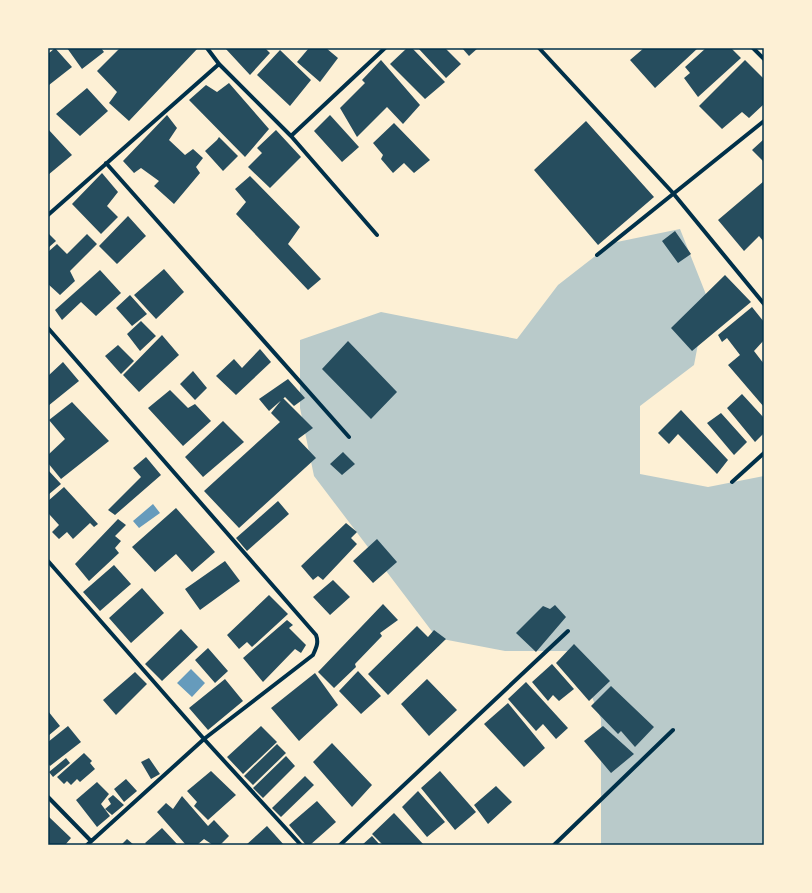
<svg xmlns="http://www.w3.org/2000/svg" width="812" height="893" viewBox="0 0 812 893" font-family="Ubuntu,sans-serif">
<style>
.green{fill:#b9caca}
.water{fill:#669bbc}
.building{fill:#264d5e}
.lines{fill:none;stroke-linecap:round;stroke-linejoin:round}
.minor{stroke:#003049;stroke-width:4}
.neatline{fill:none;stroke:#003049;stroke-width:1.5}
</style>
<rect width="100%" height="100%" fill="#fdf0d5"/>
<path class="green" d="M680,229l27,68 -13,68 -54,41v68l68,13 56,-11v369h-163v-126l-28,-68h-68l-68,-13 -123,-162 -14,-68v-68l81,-28 136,27 41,-54 54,-42z"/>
<path class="water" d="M153,504l7,9 -21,15 -6,-7z
M191,669l14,14 -13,14 -15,-14z"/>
<path class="building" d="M55,48l17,19 -23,18 -1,-1v-30z
M67,48h34l3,4 -22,17z
M120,48h78l-69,73 -20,-18 8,-11 -20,-21z
M225,48h40l5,5 -20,22z
M309,48h17l12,10 -18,24 -23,-20z
M407,48h5l33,34 -20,17 -35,-35z
M418,48h27l16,16 -15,14z
M462,48h16l-9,8z
M644,48h54l-43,40 -25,-28z
M706,48h25l10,10 -43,39 -14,-19 6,-5 -5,-6z
M280,50l31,30 -21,26 -33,-31z
M381,60l39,45 -17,19 -16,-17 -30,30 -17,-29 25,-25 -3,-3z
M745,60l19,19v25l-15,14 -7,-6 -20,17 -23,-23z
M229,83l40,46 -24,28 -56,-57 17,-15 11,7z
M87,88l21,23 -28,25 -24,-22z
M167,115l10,13 -8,12 16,15 8,-6 10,9 -7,9 4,6 -26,31 -20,-18 5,-5 -18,-13 -7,5 -11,-12z
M330,115l29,32 -17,15 -28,-31z
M586,121l68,76 -56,48 -64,-75z
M394,123l36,37 -16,13 -10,-10 -11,10 -12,-14 2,-4 -10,-12z
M48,129l24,26 -24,20z
M276,130l25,27 -31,31 -22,-21 14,-14 -5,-5z
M219,137l19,19 -15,15 -18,-20 12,-11z
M764,139v23l-12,-12z
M102,173l16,19 -11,14 11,11 -17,17 -29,-30z
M250,176l50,51 -12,17 33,35 -13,11 -72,-76 10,-12 -11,-13z
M764,181v61l-5,-6 -15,15 -26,-31z
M128,216l18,20 -29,28 -18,-18z
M675,231l16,23 -13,9 -16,-22z
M48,233l8,8 -8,7z
M87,234l10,10 -27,27 5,10 -15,14 -12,-11v-32l9,-8 10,10z
M164,269l20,23 -28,27 -22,-24z
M100,270l21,23 -25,23 -15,-14 -19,18 -7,-10z
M725,275l26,27 -59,49 -21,-23z
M130,295l17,19 -15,12 -16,-18z
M752,307l12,15v18l-10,11 10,13v43l-36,-42 12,-10 -13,-17 -5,4 -4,-7z
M141,321l15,15 -16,15 -13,-17z
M162,335l17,20 -40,37 -16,-17z
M348,341l49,51 -26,27 -49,-50z
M118,345l16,16 -13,13 -16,-18z
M260,349l11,13 -35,33 -20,-19 18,-17 8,9z
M63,362l16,19 -31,25v-30z
M193,371l14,17 -12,12 -15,-16z
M288,379l17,19 -11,8 -9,-9 -16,14 -10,-12z
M170,390l18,18 7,-4 16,17 -28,25 -35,-38z
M742,394l22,24v15l-9,9 -28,-34z
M283,398l30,30 -15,11 18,19 -77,70 -35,-37 76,-69 -9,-9z
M72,402l37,39 -48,38 -13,-16v-8l17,-16 -16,-19z
M681,410l47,50 -11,14 -39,-40 -9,10 -11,-11z
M721,413l26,29 -13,13 -27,-32z
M223,421l21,21 -41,35 -18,-20z
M343,452l12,12 -13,11 -12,-11z
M146,457l15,18 -46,40 -7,-5 33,-33 -8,-9z
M48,470l13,14 -13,11z
M64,487l34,37 -4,3 -4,-4 -17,16 -6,-7 -8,7 -7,-7 7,-7 -10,-11 -1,1v-14z
M278,501l11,13 -42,37 -11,-13z
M176,508l39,44 -23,20 -16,-18 -21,18 -23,-25z
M118,519l8,6 -11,11 6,5 -6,7 4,5 -30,28 -14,-17z
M346,523l11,9 -6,6 6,6 -34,36 -5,-4 -5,4 -12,-14z
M377,539l20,23 -24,21 -20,-22z
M225,561l15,20 -40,29 -15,-21z
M114,565l17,19 -31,27 -17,-19z
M333,580l17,17 -20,18 -17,-18z
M142,588l22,25 -33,30 -22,-25z
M269,595l19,19 -36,33 -5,-5 -8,7 -12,-14z
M383,604l15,16 -18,13 2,3 -27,28 1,3 -22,21 -16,-16z
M555,605l11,12 -30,35 -20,-19 27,-27 7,3z
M287,620l6,5 -4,3 17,17 -5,8 -6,-4 -32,33 -20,-24z
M417,626l11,11 6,-7 12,9 -58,56 -20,-21z
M181,629l17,18 -36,34 -17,-17z
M574,644l36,37 -21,20 -33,-38z
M208,648l20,23 -13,12 -20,-23z
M552,664l22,25 -15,12 -6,-6 -5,6 -16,-19z
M358,671l23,25 -20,18 -22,-23z
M135,672l12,12 -31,31 -13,-15z
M315,673l23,32 -39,36 -28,-33z
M225,679l18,22 -35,29 -19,-22z
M427,679l30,31 -28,26 -28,-32z
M526,682l42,46 -12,11 -13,-15 -7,7 -28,-32z
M611,686l43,41 -19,20 -14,-16 -3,3 -27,-28z
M508,703l37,45 -21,19 -40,-43z
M48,711l12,15 -12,10z
M68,726l13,16 -31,24 -2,-3v-21z
M261,726l16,16 -34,32 -16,-17z
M603,726l31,28 -23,19 -27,-32z
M332,743l40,42 -20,22 -39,-45z
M277,744l9,9 -33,32 -9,-9z
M84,753l8,8 -2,2 5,6 -15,13 -3,-3 -6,6 -4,-4 -3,3 -7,-7z
M286,756l9,10 -32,32 -10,-10z
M66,758l4,5 -17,14 -4,-5z
M149,758l11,16 -9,5 -10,-17z
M211,771l25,24 -28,25 -14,-14 3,-4 -10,-11z
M440,771l36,41 -21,18 -34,-42z
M305,776l9,9 -33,32 -9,-9z
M126,779l11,12 -13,11 -10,-13z
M97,782l12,12 -8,10 9,12 -13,11 -21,-27z
M496,786l16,16 -24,22 -14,-19z
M418,791l27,31 -18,15 -25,-30z
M113,795l11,10 -12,10 -7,-6 6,-5 -3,-5z
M182,796l26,30 6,-6 15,16 -9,9h-7l-9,-6 -7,6h-11l-29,-33 9,-9 7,6z
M317,801l19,21 -26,23h-4l-17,-20z
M394,813l30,32h-41l-11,-11z
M48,816l23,22 -6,7h-17z
M267,826l17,19h-38z
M162,828l16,17h-31l-2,-2z
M372,836l8,9h-18z
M127,839l7,6h-13z"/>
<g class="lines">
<path class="minor" d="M207,48l12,16 72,72 86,99
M539,48l134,145 91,111
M753,48l11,11
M291,136l94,-88
M106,163l243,274
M48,215l171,-151
M597,255l167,-134
M48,328l268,307c3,8 0,13 -3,20l-109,84 -117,106
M732,482l32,-29
M48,561l156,178 97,106
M48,797l43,44
M340,845l228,-214
M554,845l119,-115"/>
</g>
<rect width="812" height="893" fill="none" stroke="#fdf0d5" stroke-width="98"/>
<rect x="49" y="49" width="714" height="795" class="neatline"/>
</svg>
